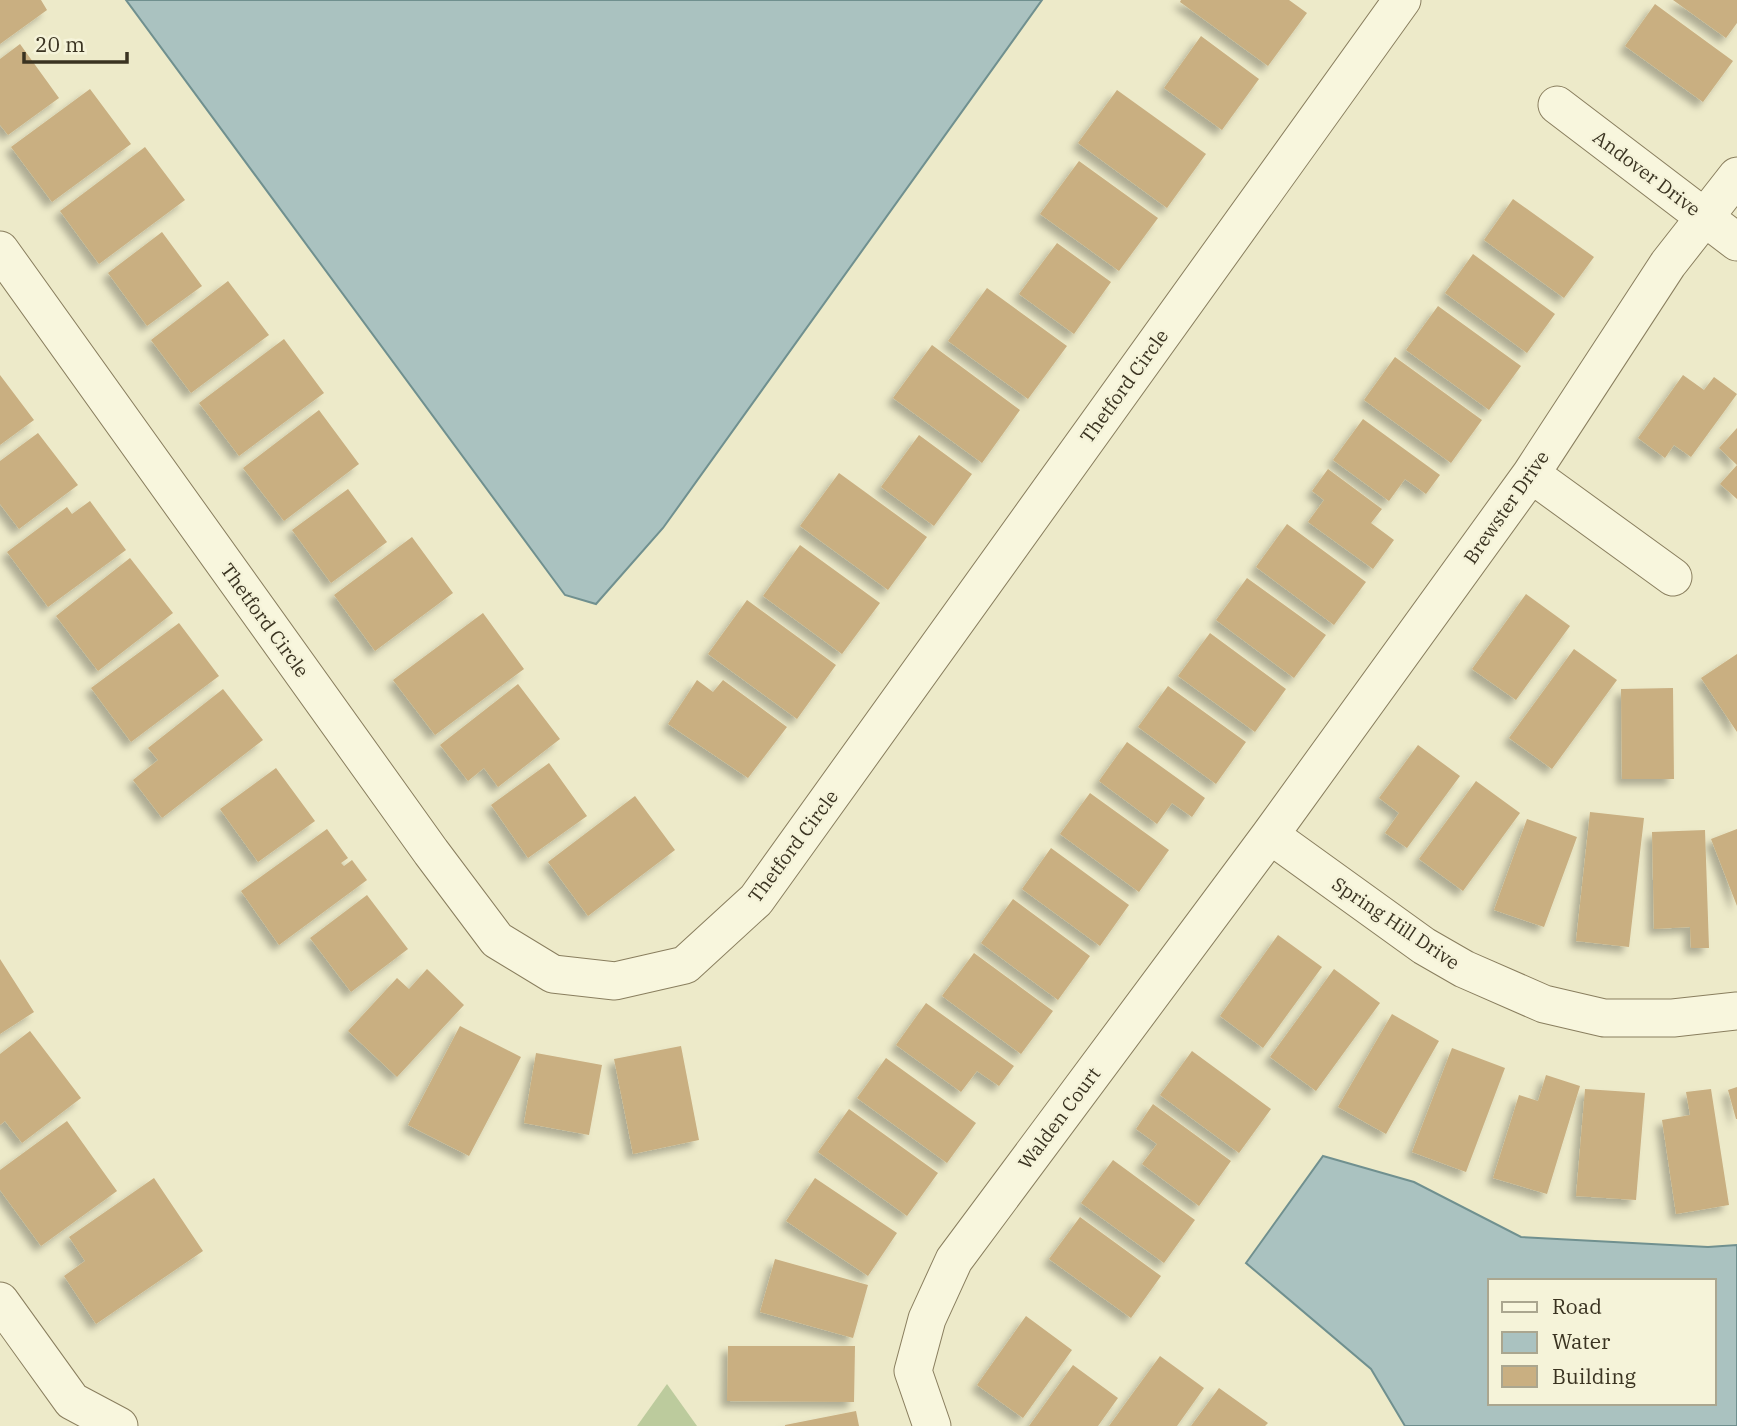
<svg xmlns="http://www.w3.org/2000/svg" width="1737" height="1426" viewBox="0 0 1737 1426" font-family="'IBM Plex Serif',serif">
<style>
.green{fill:#bccb9d}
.water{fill:#aac2c0;stroke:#70908f;stroke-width:2;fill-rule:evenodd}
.building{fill:#c9af81;filter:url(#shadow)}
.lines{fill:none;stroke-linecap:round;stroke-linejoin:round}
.minor-casing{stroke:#897e5e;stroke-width:39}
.minor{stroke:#f8f6dd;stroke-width:37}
.labels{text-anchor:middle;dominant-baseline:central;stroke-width:5;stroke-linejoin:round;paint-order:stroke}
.street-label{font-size:19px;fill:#3a3321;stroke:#f5f3d9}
</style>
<defs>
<filter id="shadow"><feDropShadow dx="-6" dy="6" stdDeviation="3.5" flood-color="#0004"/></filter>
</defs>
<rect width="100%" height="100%" fill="#edeac9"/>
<path class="green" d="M667,1384l30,42h-60z"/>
<path class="water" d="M126,0h916l-379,528 -67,76 -31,-9z
M1323,1156l91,26 107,55 187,10 29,-2v181h-332l-34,-57 -125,-106zM1490,1281h224v122h-224z"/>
<path class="building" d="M0,0h41l6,10 -47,34z
M1181,0h108l18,13 -39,53 -88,-64z
M1673,0h64v23l-11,15z
M1655,4l78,57 -30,41 -78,-56z
M1201,36l58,43 -37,51 -58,-42z
M20,44l39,54 -51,37 -8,-10v-66z
M90,89l41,55 -79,58 -41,-55z
M1117,90l89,64 -39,54 -89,-65z
M145,147l40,53 -86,64 -39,-53z
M1079,161l79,57 -39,53 -79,-57z
M1513,199l81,58 -30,41 -80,-58z
M162,232l40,54 -55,40 -39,-53z
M1057,243l54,39 -37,52 -55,-40z
M1473,254l82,60 -28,39 -82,-60z
M228,281l41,54 -78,58 -40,-53z
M987,288l80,58 -39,53 -80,-58z
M1438,306l83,60 -32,44 -83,-60z
M284,339l40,54 -85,63 -40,-53z
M932,345l88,65 -38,53 -89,-65z
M1395,357l87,63 -31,43 -87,-63z
M0,375l34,45 -34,25z
M1683,375l21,15 10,-13 23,17 -46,63 -17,-12 -9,13 -27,-20z
M319,410l40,54 -75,57 -41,-53z
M1363,419l77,56 -14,19 -21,-15 -16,22 -56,-41z
M1737,428v71l-17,-15 17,-19 -18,-17z
M38,433l40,52 -59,44 -19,-25v-43z
M919,435l53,39 -38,52 -53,-39z
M1328,469l54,40 -11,14 23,17 -21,29 -65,-47 16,-22 -12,-9z
M839,473l88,64 -39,53 -88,-64z
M348,489l39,53 -56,41 -39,-53z
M90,501l36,49 -78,57 -41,-55 60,-45 5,7z
M1287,524l79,58 -32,43 -78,-58z
M412,537l41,56 -78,58 -41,-56z
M800,545l80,58 -38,51 -79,-58z
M130,558l43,55 -75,58 -42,-55z
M1247,578l79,57 -32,43 -78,-58z
M1526,594l44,32 -54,74 -44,-31z
M747,600l89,65 -39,54 -89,-65z
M483,613l41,56 -89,66 -42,-55z
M179,623l40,53 -88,66 -40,-54z
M1210,633l76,56 -31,43 -77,-56z
M1574,649l43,31 -65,89 -43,-31z
M1737,654v78l-36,-54z
M697,680l16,12 10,-12 64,47 -39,51 -80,-54z
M518,684l42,55 -62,48 -14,-19 -16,13 -28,-36z
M1168,686l78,56 -30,42 -78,-57z
M1673,688l1,91h-52l-1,-90z
M223,689l40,51 -101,78 -29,-38 25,-20 -10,-12z
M1127,742l78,56 -13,19 -20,-14 -15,21 -58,-43z
M1418,745l42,31 -53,72 -22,-15 14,-20 -20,-15z
M549,763l38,53 -59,42 -37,-53z
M276,768l39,53 -57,41 -38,-53z
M1476,781l44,32 -57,78 -44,-32z
M1090,793l79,57 -30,42 -79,-58z
M635,796l40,54 -87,66 -40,-54z
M1590,812l54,6 -15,129 -53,-6z
M1527,819l50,18 -33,90 -50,-17z
M327,829l21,29 -7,5 3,3 8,-6 15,20 -88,65 -38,-54z
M1737,829v77l-26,-67z
M1705,830l4,118h-18l-1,-21 -36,2 -2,-97z
M1051,848l78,57 -29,41 -78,-57z
M367,895l41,54 -57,43 -41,-54z
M1013,899l77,57 -32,44 -77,-57z
M1278,935l44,32 -59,81 -43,-32z
M974,953l79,58 -32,43 -79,-58z
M0,959l34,53 -34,22z
M427,969l37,36 -67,72 -49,-46 49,-53 12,11z
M1334,969l46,34 -64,88 -46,-34z
M926,1003l88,63 -15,20 -22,-15 -16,21 -65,-47z
M1392,1014l47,27 -53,93 -48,-27z
M460,1026l61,31 -52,99 -61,-31z
M30,1031l51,67 -59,45 -17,-22 -5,4v-71z
M681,1046l18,94 -66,14 -19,-95z
M1452,1048l53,20 -39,104 -54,-20z
M1192,1051l79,58 -32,44 -79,-58z
M536,1053l66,12 -13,70 -65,-12z
M886,1058l90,65 -29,40 -90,-65z
M1546,1075l34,11 -33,108 -54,-16 26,-83 19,6z
M1737,1087v32h-1l-8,-29z
M1585,1089l60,4 -9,107 -60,-4z
M1711,1089l18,116 -53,9 -14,-94 28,-5 -4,-23z
M1153,1104l78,57 -32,45 -57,-42 15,-20 -21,-15z
M849,1109l89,64 -31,43 -89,-64z
M67,1121l50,70 -76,55 -41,-56v-20z
M1113,1160l82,60 -31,43 -83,-60z
M154,1178l49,73 -107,73 -32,-48 21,-15 -16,-24z
M815,1178l82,55 -29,43 -82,-55z
M1080,1217l81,59 -30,42 -82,-59z
M775,1259l93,26 -15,53 -93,-26z
M1026,1316l46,34 -49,68 -46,-33z
M728,1346h127l-1,56 -127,-1z
M1160,1356l44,32 -27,38h-68z
M1073,1365l45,33 -20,28h-69z
M1219,1388l49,35 -3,3h-74z
M856,1411l3,15h-74v-1z"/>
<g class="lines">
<defs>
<path id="minor" d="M1557,105l180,137
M0,250l431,602 66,88 56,34 62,7 70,-16 71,-65 646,-900
M1531,474l142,103
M1270,835l154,111 40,23 80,35 60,14h69l64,-7
M0,1301l72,100 47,25
M932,1426l-19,-55 14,-52 27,-59 316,-425 261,-361 137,-210 69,-88"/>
</defs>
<use href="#minor" class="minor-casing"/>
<use href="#minor" class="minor"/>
</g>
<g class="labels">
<g class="street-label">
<text transform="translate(1647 173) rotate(37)">Andover Drive</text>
<text transform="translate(1124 386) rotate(-54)">Thetford Circle</text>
<text transform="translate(1506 507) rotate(-55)">Brewster Drive</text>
<text transform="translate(265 620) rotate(54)">Thetford Circle</text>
<text transform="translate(793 846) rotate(-53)">Thetford Circle</text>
<text transform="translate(1396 923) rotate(34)">Spring Hill Drive</text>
<text transform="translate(1059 1118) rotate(-53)">Walden Court</text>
</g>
</g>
<rect x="1488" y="1279" width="228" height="126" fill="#f5f3d9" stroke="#aaa68f" stroke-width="2"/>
<rect x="1502" y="1302" width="35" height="10" fill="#f8f6dd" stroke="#aaa68f" stroke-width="2"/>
<text x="1552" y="1314" font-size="21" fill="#3a3321">Road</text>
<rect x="1502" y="1332" width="35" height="21" fill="#aac2c0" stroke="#aaa68f" stroke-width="2"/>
<text x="1552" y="1349" font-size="21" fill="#3a3321">Water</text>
<rect x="1502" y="1366" width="35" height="21" fill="#c9af81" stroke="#aaa68f" stroke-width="2"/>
<text x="1552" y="1384" font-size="21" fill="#3a3321">Building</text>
<path d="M24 52v10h103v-10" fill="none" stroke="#3a3321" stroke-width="3.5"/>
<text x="35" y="52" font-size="21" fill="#3a3321" stroke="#f5f3d9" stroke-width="5" paint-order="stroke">20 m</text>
</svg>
